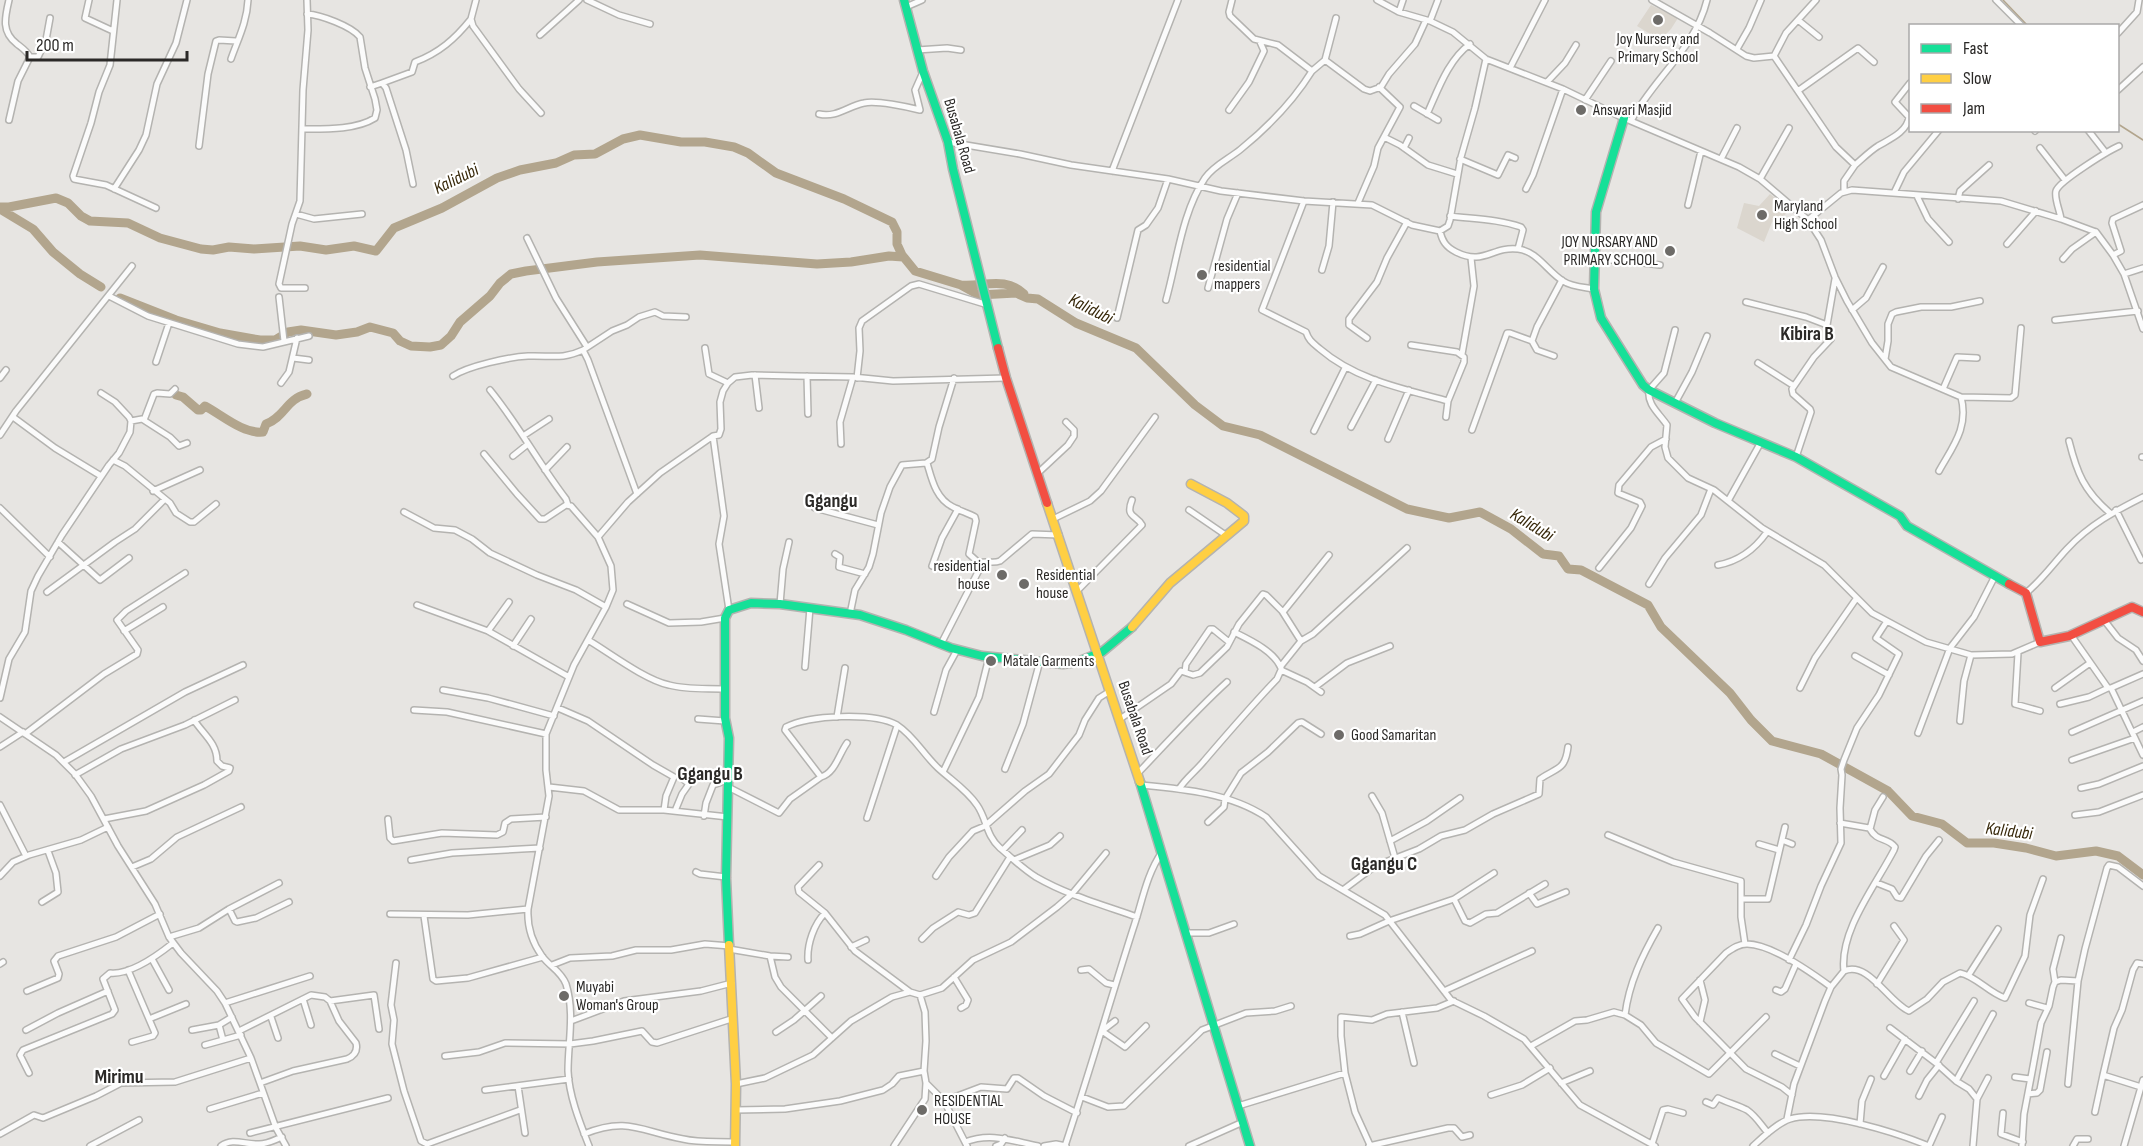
<svg xmlns="http://www.w3.org/2000/svg" width="2143" height="1146" viewBox="0 0 2143 1146" font-family="'Sofia Sans Condensed',sans-serif">
<style>
.built{fill:#dbd6ce}
.lines{fill:none;stroke-linecap:round;stroke-linejoin:round}
.stream{stroke:#b2a58d;stroke-width:1.5}
.river{stroke:#b2a58d;stroke-width:9}
.street-casing{stroke:#b4b3b0;stroke-width:8}
.fast-casing{stroke:#b4b3b0;stroke-width:11}
.slow-casing{stroke:#b4b3b0;stroke-width:11}
.jam-casing{stroke:#b4b3b0;stroke-width:11}
.street{stroke:#fbfbfb;stroke-width:5}
.fast{stroke:#16e098;stroke-width:8}
.slow{stroke:#ffcf43;stroke-width:8}
.jam{stroke:#f24e42;stroke-width:8}
.poi-dot{fill:#6d6b68;stroke:#fff;stroke-width:2}
.labels{text-anchor:middle;dominant-baseline:central;stroke-width:4.5;stroke-linejoin:round;paint-order:stroke}
.poi-label{font-size:16px;fill:#2b2927;stroke:#fff;text-anchor:start}
.street-label{font-size:16px;fill:#2b2927;stroke:#fff}
.water-label{font-size:18px;font-style:italic;fill:#37280a;stroke:#fff}
.quarter-label{font-size:20px;font-weight:bold;fill:#2b2927;stroke:#fff}
</style>
<rect width="100%" height="100%" fill="#e7e5e2"/>
<path class="built" d="M1651,5l27,13 -7,11 -11,11 -23,-14z
M1770,194l20,15 -13,15 -5,-2 -8,20 -27,-14 7,-25 15,3z"/>
<g class="lines">
<path class="stream" d="M2003,0l25,26
M2118,124l25,16"/>
<path class="river" d="M0,207h9l47,-9 12,5 13,13 9,5 38,2 32,15 41,11 12,1 16,-3 25,2 46,-3 26,4 28,-4 22,5 18,-23 48,-20 55,-30 23,-8 36,-7 18,-8 21,-1 28,-15 17,-4 41,7h24l29,5 14,6 28,20 68,26 48,23 5,10v12l5,11 13,16 46,14 18,10 37,-2 11,5 11,1 38,24 60,25 59,57 28,21 37,9 147,74 42,9 31,-6 31,17 32,25 16,2 9,13 13,1 67,35 13,22 69,66 21,27 21,21 49,13 67,37 24,25 30,8 25,19h27l32,5 30,8 40,-5 22,5 25,19
M0,209l33,20 20,23 27,22 21,13
M961,285c22,2 45,-9 63,9
M120,298l56,22 44,13 40,7h15l13,-8 13,-2 35,5 21,-3 13,-5 23,6 7,8 11,5 19,1 11,-2 10,-9 9,-14 30,-26 10,-13 11,-9 15,-3 71,-9 103,-7 117,9 34,-2 38,-6 14,1
M176,395l7,2 15,13h3l4,-4c17,9 38,28 58,26l3,-8c19,-7 20,-25 41,-30"/>
<defs>
<path id="street" d="M89,0l-4,18 28,13
M117,0l-7,65 -11,27 -8,31 -18,53 1,3 5,1 27,5 50,23
M476,0l-5,19 2,7 46,63 22,24
M587,0l32,15 31,9
M1377,0l22,12 31,9 23,11 33,27 77,30 56,27 120,51 21,12 48,41 13,20 14,37 12,24 25,42 19,24 70,30 50,1 4,-3 6,-67
M1652,0l58,33 36,23 8,2 20,-2 12,-23 30,-33
M1996,0l26,26
M906,7l16,-7
M1399,12l4,-12
M1798,20l21,17
M1430,21l8,-21
M2118,33l19,-21 2,-12
M540,35l39,-35
M1737,49l12,-21 12,-28
M917,50l30,-2 14,2
M1774,56l62,91 19,18 -11,16v10
M30,57h8l8,-17 4,-22
M231,59c7,-20 16,-37 17,-59
M1325,60l39,29 6,2 11,-4 8,-13 26,-30 11,-24
M1510,68l35,-68
M1312,71l13,-11 11,-42
M1547,82l18,-19 11,-18
M382,83l30,-11 3,-10c24,-9 40,-23 56,-43
M370,87l12,-4 4,5 20,62 7,34
M1799,90l59,-42 16,14
M2118,90l25,-23
M1585,100l26,-39
M1414,106l24,14
M1229,110l20,-28 15,-31 -4,-9
M819,114c18,4 29,-8 45,-11 12,-3 44,4 56,7l-5,-20 8,-18
M1427,114c11,-24 21,-54 43,-70
M9,120l9,-39 12,-24c-3,-6 -8,-9 -13,-13 -16,-12 -12,-27 -8,-44
M1631,121c22,-42 64,-72 76,-121
M303,129c22,0 53,1 72,-11l2,-8 -2,-11 -10,-31 -5,-31c-9,-11 -39,-22 -53,-23
M2088,130l18,23
M2035,131l1,-1
M1384,137l16,8 28,20 29,9
M948,142l72,12 51,11 97,14 53,12 83,10 68,4 40,20 28,6 8,-5 2,-6 11,-63 14,-49 11,-49
M199,146l9,-72 8,-33 3,-1 17,1
M1404,148l5,-10
M2040,148l25,32
M1460,159l38,16 10,-20 7,3
M1721,159l16,-31
M1855,165c7,-6 15,-14 23,-19 12,-7 29,-14 31,-29l-14,-15 15,-19
M1112,171l66,-171
M1760,179l29,-51
M114,189l25,-39 7,-15 11,-51 19,-41 11,-43
M1526,189l7,-14 30,-86
M1894,193l10,-21 35,-42
M1917,196l11,23 21,23
M1958,199l2,-8 29,-26
M1304,201l-42,109 44,22c3,9 7,11 14,17 36,31 84,40 128,52
M1358,203l16,-37 4,-18 22,-41 -21,-20
M1688,205l13,-54
M296,214l18,5 48,-5
M1450,216c24,3 48,3 71,11l2,3 -5,19
M2061,219c-1,-8 -7,-21 -5,-28 3,-10 52,-40 63,-45
M1808,220l33,-27 11,-3 149,11 60,18 35,13 17,23 11,19 19,55
M1440,231c2,10 6,16 16,21 28,14 36,-6 62,-3 19,2 30,23 45,32 9,6 20,6 31,8
M527,238l29,60 31,49
M2007,244l29,-33
M2113,255l8,-4 -9,-28 1,-4 30,-14
M1594,259l33,2 33,4
M2063,259l9,-10 24,-17
M1322,270l7,-24 4,-44
M2124,274l19,-6
M305,288h-24l-2,-4 13,-60 8,-23 3,-111 5,-60 -1,-30
M1208,288l19,-69 11,-26
M109,296l39,20 90,28 25,3 46,-11
M279,297l5,44
M1166,300c11,-39 16,-88 39,-122 9,-13 24,-19 36,-29 27,-22 53,-49 71,-78l-34,-26 -24,-6 -24,-23 -1,-4 3,-12
M1746,302l60,15 21,8 8,-46
M1852,310l14,-12 17,-31
M1117,318l21,-88 8,-5 12,-17 10,-29
M2055,320l83,-9
M1675,330l-11,43 -15,17c-2,15 10,23 18,35l-2,22 3,11 20,20 26,12 48,38 62,37 48,48 54,29 45,13 41,-1 28,-12
M1367,338l-18,-13v-6l28,-37 10,-24 20,-36
M1411,345l46,7 7,5v5l-16,39 -2,16
M705,348l4,26 19,9
M1462,354l12,-68 -3,-28
M1554,356l-17,-6 -5,-9 5,-14 25,-47
M293,358l16,2
M1885,359l3,-18v-17l4,-10 4,-2 25,-5h30l29,-6
M156,362l13,-39
M1758,363l36,23
M755,375l4,33
M453,376c15,-10 56,-19 75,-20 22,-1 34,4 55,-6
M807,376l1,38
M0,378l6,-8
M857,378l3,-27 -1,-23 3,-7 49,-35 8,-2 69,21
M281,383l8,-11 8,-34
M1943,389l14,-32 20,1
M490,390c28,34 49,74 76,109l2,6
M1675,403l17,-31 15,-36
M13,417l42,31 46,28
M144,420l10,-26 3,-1 13,1 5,-5
M131,421l11,-2 28,18 9,9 8,-3
M1351,427l25,-47
M1472,430l35,-97h3l22,8
M1314,431l31,-63
M0,435l16,-24 116,-145
M523,436l26,-17
M713,436l11,80 -5,28 10,66
M1388,439l21,-49
M2069,441c8,32 15,50 41,72
M841,444l-1,-22 13,-45
M484,454l33,40 23,25h5l21,-14 5,1 27,31
M513,456l15,-12
M1796,457l15,-45 -1,-3 -17,-15 -1,-5 22,-32 17,-18 -4,-14
M2142,457h1
M113,460l12,6 45,37 6,10 14,9h4l22,-18
M927,463c5,17 9,36 26,44 7,4 15,6 22,10l1,4 -7,33 10,9v7l-38,74
M545,470l22,-23
M1939,471c14,-25 30,-44 22,-74
M1038,473l30,-28 6,-9v-6l-8,-8
M153,491l47,-21
M637,494l-49,-134 -5,-10 29,-19 15,-6 12,-8 16,-5 8,4 23,1
M1728,501l33,-59
M0,508l50,49
M815,508l63,17
M1189,510l38,26
M2116,510l25,50
M404,512l30,16 21,2 17,9 18,14 47,22 39,15 30,17
M1053,519l37,-18 11,-10 54,-74
M58,542l42,38 29,-22
M835,554l5,3 -1,10 26,7
M979,563c7,-3 13,1 21,-2l32,-27 27,1
M1718,565c22,-4 37,-16 49,-33
M932,566l10,-28 16,-29
M1599,568l32,-40 11,-22 -2,-4 -22,-9 1,-8 32,-38 15,-8
M1649,584l16,-26 36,-43 10,-26
M1077,591l65,-66c-6,-11 -17,-7 -10,-25
M47,592l68,-50 20,-13 30,-30
M2026,593c16,-13 27,-29 41,-44 22,-24 48,-38 76,-52
M627,604l42,19 32,-1 24,-4
M780,604l3,-35 6,-27
M417,605l71,26 81,46
M1283,612l46,-57
M850,614l5,-24 14,-23 4,-13 8,-41 9,-26 12,-22 24,-2 6,-4 7,-32 15,-49
M2104,620l14,18 18,12 7,11
M124,631l39,-24
M488,631l21,-29
M1234,632c16,8 40,19 47,36
M2071,635l37,53h3l32,67
M588,640c22,13 57,40 81,45 18,5 38,3 56,4
M513,646l18,-27
M2018,653l-3,51 25,7
M1855,656l34,19
M1281,666l20,-25 12,-7 94,-86
M805,667l5,-59
M1185,672l1,-8 24,-35h3l16,13
M1315,687l32,-24 43,-17
M1800,688l15,-30 41,-59
M2055,688l35,-25
M2111,688l32,-14
M443,690l45,8 66,18
M0,698l9,-39 16,-27 6,-41 7,-15 24,-41 47,-70 10,-12 11,-21 1,-11 -2,-4 -14,-15 -14,-9
M2060,704l29,-7 19,-9
M558,708l30,13 65,44 21,12 -8,19 -2,14
M414,710l33,2 99,22
M934,712l12,-42 11,-20
M0,717l56,38 19,19 16,22 27,50 37,58 14,33 12,16 36,38 8,12 26,55 25,70 10,18
M837,717l8,-49
M698,719l27,2
M1120,719l51,-35 10,-13 12,4 7,-2 27,-26 12,-23 24,-30 3,1 16,16 19,30
M1960,721l4,-40 7,-26
M2072,732l71,-31
M2133,732l10,-5
M1918,733l32,-85 24,-31 21,-41
M25,734l79,-60 33,-20 1,-4 -21,-30 9,-9 59,-38
M847,743c-8,11 -12,30 -26,34l-36,-47 1,-3c22,-12 88,-15 111,-2 17,11 26,29 41,43 13,12 29,22 39,37 10,14 9,31 23,43 12,10 23,21 36,29 31,18 67,28 101,40
M0,747l23,-15
M2072,760l63,-22
M64,762l121,-70 58,-27
M1005,769l18,-45 17,-63
M943,772l36,-75 10,-40
M1137,774c30,-31 58,-63 90,-92
M75,775l46,-26 64,-24 50,-25
M1141,785c42,4 89,8 125,32l53,59 66,39 66,85 33,16 40,23 56,66 75,41
M549,787l35,4 35,19h45l64,7
M728,787l51,26 11,-14 31,-22
M2081,788l18,-4 44,-18
M1179,789c7,-11 17,-18 25,-28 24,-28 48,-56 73,-82l4,-9 26,12 14,10
M1372,796l10,17 13,45
M0,805l26,51
M675,811l7,-17 7,-10 -5,-4
M2075,815l24,-3 44,-17
M704,816l2,-13 7,-18 15,-5
M867,818l30,-92
M104,819l42,-8 58,-26 25,-14 1,-3 -8,-2 -5,-5c0,-18 -14,-27 -23,-41
M388,819l2,19 3,3 49,-8 55,2 6,-3 2,-9 6,-4 35,-2
M1208,822l16,-15 1,-8 16,-26 27,-21 30,-29 4,-1 19,12
M1840,823l29,5
M1608,835l65,27 68,19v36l4,27
M1782,840l10,4
M1390,841l37,-20 33,-23
M1759,844l20,6
M1003,850l19,-20
M411,860l41,-7 88,-5
M1014,860l36,-15 10,-9
M819,865l-21,22 1,5 26,21 30,38 55,41
M132,867l19,-8 26,-22 64,-30
M696,872l4,2 26,3
M0,876l13,-14 16,-7 52,-15 27,-13
M936,876l13,-19 24,-26 12,-5 40,-35 24,-17 30,-39 6,-15 14,-22 11,-7
M1877,883l15,6 5,8 4,1 25,-42 13,-16
M1343,890l32,-24 44,-17 22,-13 24,-6 28,-16 46,-20 1,-15c17,-12 25,-8 28,-32
M1529,893l8,11 29,-12
M1454,899l11,22 5,2 16,-9 11,-1 48,-29
M1741,899h27l17,-72
M42,902l16,-10 -2,-19 -8,-22
M229,909l6,12 2,1 19,-4 33,-16
M390,914l78,1 60,-6
M424,916l9,63 3,2 32,-3 75,-21
M1186,933h23l25,-9
M1350,936l10,-2 29,-13 65,-22 40,-26
M169,937l30,-9 30,-19 50,-26
M922,939l11,-11 25,-16 11,3 6,-2 35,-56
M851,947l15,-7
M729,949l41,7 18,1
M770,956l5,21 6,10 51,51
M152,959l17,31
M808,960c-1,-16 6,-36 17,-47
M1789,960l17,-35 15,-39 20,-43 -1,-35 2,-33 -1,-6 3,-9 13,-32 22,-33 20,-41 -23,-16 11,-17
M396,963l-5,42 3,15 -2,24 12,47 17,50 6,3 93,-34
M0,964l3,-2
M552,965l18,-7 42,-2 24,-6h35l34,-6 25,2
M128,970l27,63 -2,3 -21,6
M1081,970l8,-1 17,14 8,2
M1844,971c24,-11 45,32 65,40l18,-12 16,-17 17,-9c16,3 29,20 45,25l20,-42 5,-41 13,-36
M1968,976l30,-47
M954,977l14,23 -2,5 -5,3
M1700,980l5,20 -5,22
M2055,982l-2,-13 8,-31
M1877,984l27,-44 -10,-14
M1776,990l5,2 4,-3 11,-25
M27,991l31,-13 1,-4 -5,-13 4,-5 58,-19 44,-23
M1444,991l88,-40
M303,999l8,26
M330,1001l44,-6 5,34
M225,1003l85,-27
M2029,1003l18,5
M1402,1012l12,51
M1625,1015c4,-32 17,-59 33,-87
M271,1017l7,21
M149,1019l37,-15
M571,1021l53,-20 77,-10 31,-8
M1115,1021l-13,10 23,16 21,-21
M1890,1028l46,35 20,18 13,8 8,10 -4,47
M26,1030l32,-17 50,-22
M192,1030l27,-5
M239,1031l72,-36 14,2 5,4 9,20 17,22c2,8 -2,13 -9,16l-54,12 -33,12
M776,1032l18,-12 27,-24
M223,1040l-4,-15 13,-8
M205,1045l36,-10
M1531,1046l44,-25 12,-1 27,-8 11,3 16,10 15,18 53,31 57,-57
M1775,1054l25,12
M445,1056l34,-4 26,-9 65,1 23,-3 49,-10 10,11 5,1 74,-24
M1936,1063l38,-62
M1910,1071l12,-20
M29,1073l-9,-18 3,-5 89,-36 3,-4 -12,-31 7,-6c21,2 48,-18 63,-30
M1884,1076l21,-37
M2015,1077l15,2
M1956,1081l37,-67
M926,1083l18,18 23,45
M1561,1083l29,-12
M736,1084l29,-6 48,-23 38,-34 41,-24 18,-5 10,3 22,-7 31,-28 38,-18 46,-35 15,-13 34,-41
M2068,1084l10,-103 7,-32 22,-81 2,-3 9,2 25,19
M518,1086l7,47
M2141,1087l-38,-12 11,-47 8,-18 11,-40 4,-7 6,1
M485,1090l84,-11
M2028,1094l9,-1 3,-3 7,-38
M1491,1095l31,-10 28,-17
M1792,1095l-10,-8 -36,-18 -51,-52 -13,-18 44,-46c7,-5 13,-9 21,-9 24,0 65,29 84,43
M1919,1096l8,-16 12,-15
M1082,1097l26,10 16,-1 78,-76 44,-17 29,-2 16,-5
M1977,1099l11,-21
M944,1101l37,-14 26,2 7,-11h4l26,18 33,17
M1706,1102l7,3 5,-7c8,4 22,8 29,12 9,6 14,15 21,23
M1238,1106l107,-33
M210,1109l53,-16
M735,1110l50,-1 55,-8 43,-11 9,-6 7,-8 25,-5
M2095,1112l8,-37
M2003,1113l-2,21 22,8
M1787,1119l7,-35 31,-83 6,-14 13,-16c-5,-40 32,-86 50,-121l1,-3c-8,-10 -18,-5 -25,-18l5,-19 8,-13
M1860,1124l2,-23 9,-22
M250,1133l138,-35
M0,1134l34,-19 9,3 53,-22 25,-13 54,-1 76,-24
M584,1134c44,-18 58,-2 99,5 17,4 35,2 52,3
M965,1142c26,-10 47,-1 73,4
M1652,1144l11,-34 5,-1 15,4
M1370,1145l-15,-33 -10,-39 -4,-37v-19l31,3 15,-6 50,-6 17,-7
M90,1146l49,-26
M221,1146c12,-9 24,-1 38,-2 9,0 15,-4 23,-7
M589,1146c-9,-23 -20,-50 -21,-75 0,-29 7,-58 -2,-87 -5,-13 -16,-17 -24,-28 -10,-14 -15,-30 -14,-47l21,-113 -3,-26v-36l28,-69 32,-58 7,-17 -2,-24 -13,-29 30,-35 32,-29 53,-37 6,-1 2,-6 -1,-27 3,-11 5,-8 7,-6 17,-2 43,1 58,1 40,4 113,-3
M894,1146l31,-47 1,-16 -2,-12 2,-30 -1,-29 -5,-17
M996,1146l5,-2 4,-6
M1044,1146l12,-2 10,2
M1065,1146c24,-72 45,-145 68,-217 9,-26 13,-54 29,-77
M1189,1146l54,-24
M1369,1146l79,-18h6l8,9 8,-2
M1753,1146c10,-9 24,-23 37,-27 34,-10 107,14 139,27
M1929,1146l13,-29
M2022,1146l2,-32 8,-42 9,-49 8,-17 4,-19 2,-5 6,-2 17,1
M2073,1146l4,-7h11
M2124,1146l19,-66"/>
<path id="fast" d="M904,0l19,71 25,71 5,27 45,179
M1624,118l-28,94 -2,77 7,29 42,67 6,5 66,33 81,34 104,59 7,10 102,58
M1140,782l110,364
M729,945l-3,-67 3,-140 -4,-20v-100l4,-8 22,-7 29,1 80,11 46,15 45,18 31,8 81,8 14,-2 25,-10 30,-25"/>
<path id="slow" d="M1047,503l93,279
M1132,627l38,-44 74,-62v-5l-17,-13 -36,-19
M729,945l7,139 -1,62"/>
<path id="jam" d="M998,348l8,30 41,125
M2009,584l17,9 14,49 29,-6 63,-29 11,5"/>
</defs>
<use href="#street" class="street-casing"/>
<use href="#fast" class="fast-casing"/>
<use href="#slow" class="slow-casing"/>
<use href="#jam" class="jam-casing"/>
<use href="#street" class="street"/>
<use href="#fast" class="fast"/>
<use href="#slow" class="slow"/>
<use href="#jam" class="jam"/>
</g>
<g class="poi-dot">
<circle cx="1658" cy="20" r="6"/>
<circle cx="1581" cy="110" r="6"/>
<circle cx="1762" cy="215" r="6"/>
<circle cx="1670" cy="251" r="6"/>
<circle cx="1202" cy="275" r="6"/>
<circle cx="1002" cy="575" r="6"/>
<circle cx="1024" cy="584" r="6"/>
<circle cx="991" cy="661" r="6"/>
<circle cx="1339" cy="735" r="6"/>
<circle cx="564" cy="996" r="6"/>
<circle cx="922" cy="1110" r="6"/>
</g>
<g class="labels">
<g class="poi-label">
<text x="1658" y="39" text-anchor="middle">Joy Nursery and<tspan x="1658" dy="18">Primary School</tspan></text>
<text x="1593" y="110">Answari Masjid</text>
<text x="1774" y="206">Maryland<tspan x="1774" dy="18">High School</tspan></text>
<text x="1658" y="242" text-anchor="end">JOY NURSARY AND<tspan x="1658" dy="18">PRIMARY SCHOOL</tspan></text>
<text x="1214" y="266">residential<tspan x="1214" dy="18">mappers</tspan></text>
<text x="990" y="566" text-anchor="end">residential<tspan x="990" dy="18">house</tspan></text>
<text x="1036" y="575">Residential<tspan x="1036" dy="18">house</tspan></text>
<text x="1003" y="661">Matale Garments</text>
<text x="1351" y="735">Good Samaritan</text>
<text x="576" y="987">Muyabi<tspan x="576" dy="18">Woman's Group</tspan></text>
<text x="934" y="1101">RESIDENTIAL<tspan x="934" dy="18">HOUSE</tspan></text>
</g>
<g class="street-label">
<text transform="translate(959 136) rotate(74)">Busabala Road</text>
<text transform="translate(1135 718) rotate(71)">Busabala Road</text>
</g>
<g class="water-label">
<text transform="translate(456 179) rotate(-26)">Kalidubi</text>
<text transform="translate(1091 309) rotate(27)">Kalidubi</text>
<text transform="translate(1532 525) rotate(31)">Kalidubi</text>
<text transform="translate(2009 831) rotate(7)">Kalidubi</text>
</g>
<g class="quarter-label">
<text x="1807" y="334">Kibira B</text>
<text x="831" y="501">Ggangu</text>
<text x="710" y="774">Ggangu B</text>
<text x="1384" y="864">Ggangu C</text>
<text x="119" y="1077">Mirimu</text>
</g>
</g>
<rect x="1909" y="24" width="210" height="108" fill="#ffffff" stroke="#aaa9a9" stroke-width="1.5"/>
<rect x="1921" y="44" width="30" height="9" fill="#16e098" stroke="#aaa9a9" stroke-width="1.5"/>
<text x="1963" y="54" font-size="18" fill="#2b2927">Fast</text>
<rect x="1921" y="74" width="30" height="9" fill="#ffcf43" stroke="#aaa9a9" stroke-width="1.5"/>
<text x="1963" y="84" font-size="18" fill="#2b2927">Slow</text>
<rect x="1921" y="104" width="30" height="9" fill="#f24e42" stroke="#aaa9a9" stroke-width="1.5"/>
<text x="1963" y="114" font-size="18" fill="#2b2927">Jam</text>
<path d="M27 51v9h160v-9" fill="none" stroke="#2b2927" stroke-width="3"/>
<text x="36" y="51" font-size="18" fill="#2b2927" stroke="#ffffff" stroke-width="4.5" paint-order="stroke">200 m</text>
</svg>
